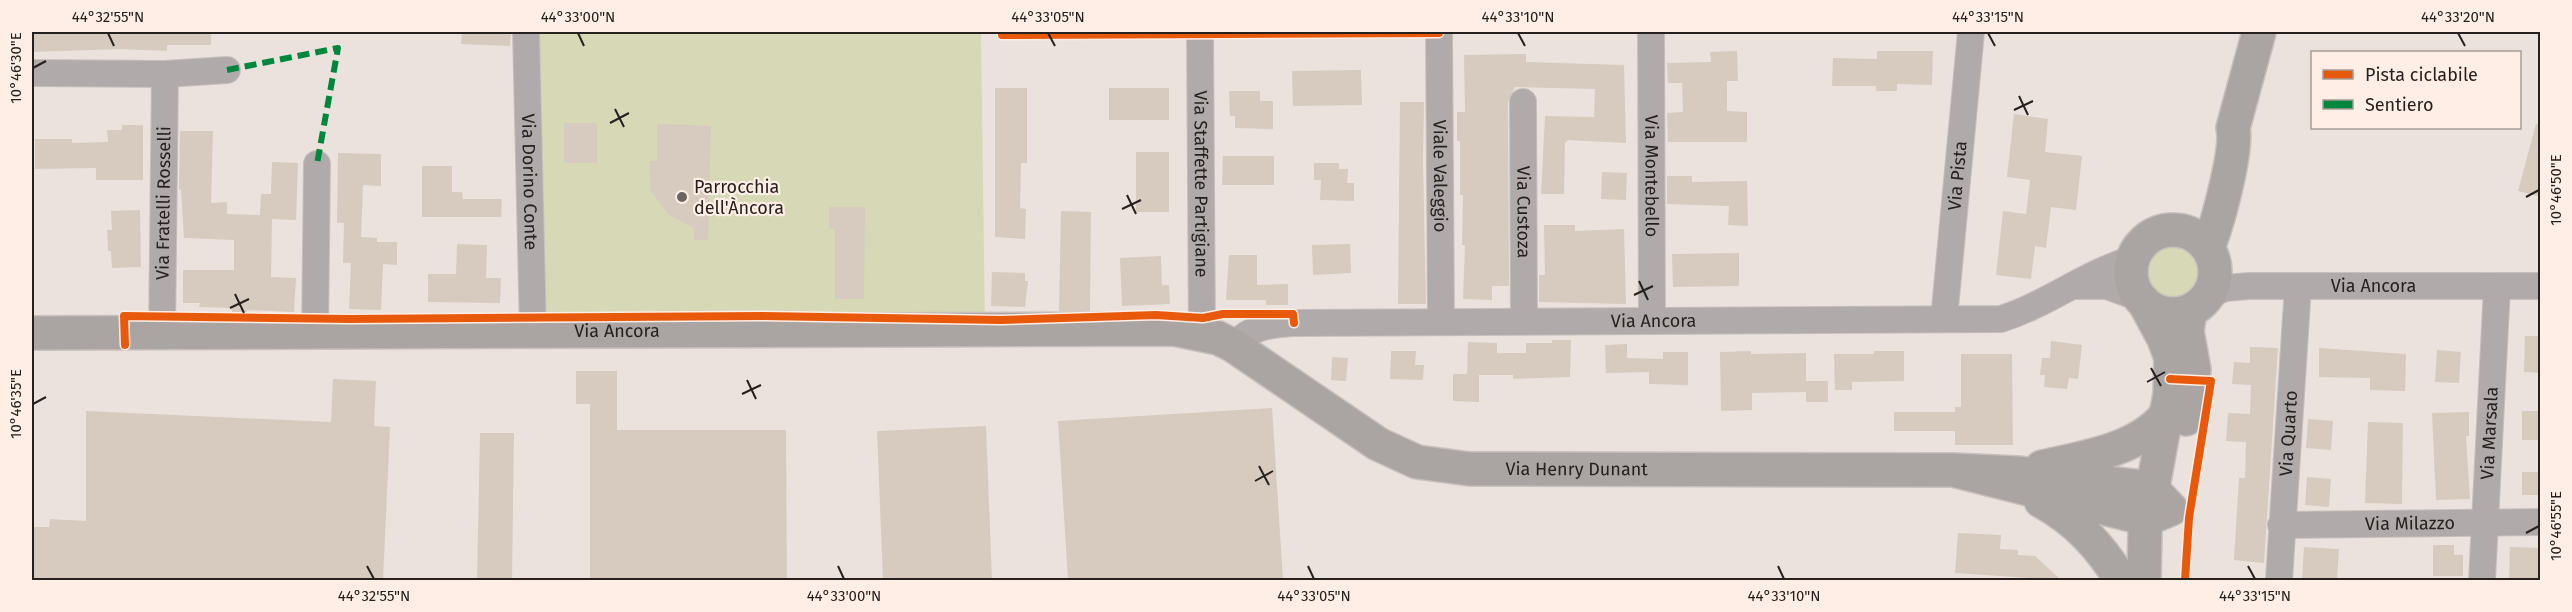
<svg xmlns="http://www.w3.org/2000/svg" width="2572" height="612" viewBox="0 0 2572 612" font-family="'Fira Sans',sans-serif">
<style>
.green{fill:#d7d8b6}
.building{fill:#d6cbbe}
.lines{fill:none;stroke-linecap:round;stroke-linejoin:round}
.minor-casing{stroke:#c7c0bc;stroke-width:28}
.major-casing{stroke:#c7c0bc;stroke-width:36}
.minor{stroke:#b0abaa;stroke-width:26}
.major{stroke:#aaa4a2;stroke-width:33}
.quiet{stroke:#00873e;stroke-width:6;stroke-dasharray:12 6;stroke-linecap:butt}
.cycleway-casing{stroke:#feeee6;stroke-width:11}
.cycleway{stroke:#e8590c;stroke-width:8}
.ticks{fill:none;stroke:#26211e;stroke-width:2}
.poi-dot{fill:#6b6561;stroke:#feeee6;stroke-width:2}
.labels{text-anchor:middle;dominant-baseline:central;stroke-width:4.5;stroke-linejoin:round;paint-order:stroke}
.street-label{font-size:18px;fill:#26211e;stroke:#feeee6}
.poi-label{font-size:18px;fill:#26211e;stroke:#feeee6;text-anchor:start}
.neatline{fill:none;stroke:#26211e;stroke-width:2}
.ticks-label{font-size:15px;text-anchor:middle;fill:#26211e}
</style>
<rect width="100%" height="100%" fill="#ebe2de"/>
<path class="green" d="M523,32h458l4,300 -453,3z
M1213,32h160l-12,2z
M2146 272a26 26 0 1 1 52 0a26 26 0 1 1-52 0Z"/>
<path class="building" d="M32,32h179v13h-44v6l-47,-2 -88,3z
M462,32h49l-1,14 -49,-2z
M1737,51l1,30h-11v30l20,1v30h-79l-1,-29 16,-1 -1,-29h-14l-1,-20 44,-1 -1,-10z
M1877,51h56l-1,34 -35,-1v7h-21v-5h-44l1,-28 44,1z
M1526,54v8l98,3 2,78 -58,-3 -3,3 -1,51h-23l4,-78 49,1 1,-28 -80,-2 -7,15 1,184h-17v14l-29,-1 2,-54h-3l1,-50h-3v-54h-3v-29h8l-1,-57z
M1361,70l1,35 -69,1 -1,-35z
M995,88h32v75h-6l-1,45 6,1 -1,30 -30,-2z
M1109,88h60v32h-60z
M1229,91h31v10h13v28l-38,-1v-12h-5z
M1400,102h24l-1,58 3,144h-28z
M2014,114l34,5 -3,33 37,4 -6,54 -25,-3 -5,41 -11,-2 -4,33 -35,-4 7,-64 23,3 4,-34 -23,-3z
M564,123h33v40h-33z
M657,124l54,2 -3,114h-14v-12l-26,-14 -17,-23 -2,-30h8z
M2536,124l5,1v72l-23,-6z
M122,125h21v55h-47v-12l-61,1v-30h37v4l36,-1 -1,-12h15z
M180,131h33l-2,72 16,-1v12l33,1 1,-21h10l1,-32 26,1 -2,57 -24,-1 -1,58 25,1 -2,34 -47,-2v3h-15v-5l-33,-1 1,-4h-17v-33h51v-30l-50,-2 -3,-48 -2,-1z
M1136,152h33v60h-33z
M338,153l43,1v32l-18,-1 -2,52 16,1v4h20v23l-14,-1 -2,46 -32,-1 2,-46h-8l1,-40h-7z
M1223,156h51v29h-52z
M1314,163h25v6h9l-1,14h7v18l-34,-1 1,-20h-7z
M422,166h30v26h10l1,7h39l-1,18h-79z
M1602,172l25,1 -1,27 -25,-1z
M1667,176h25v6l55,-1 1,45 -20,-1 1,-19 -62,-2z
M829,207h36l-1,92h-29v-70h-6z
M140,210l1,57 -29,1 -1,-17h-3l-1,-21h5l-1,-19z
M1061,211l30,1 -1,99h-31z
M1544,225h31v6l49,-2 2,75 -87,-2v-27h6z
M457,244l30,1 -1,33h15l-1,25 -72,-1v-28h28z
M1350,244l1,29 -38,2 -1,-30z
M1739,253v33l-66,1 -1,-33z
M1229,255h28v30l31,-1v21h-22v-5h-40z
M1161,256l1,29h7l1,19 -48,2 -2,-48z
M992,272l33,1v8h3l-3,26 -34,-1z
M2525,336h16v37l-17,-1z
M1552,340h19l-1,37 -57,2v-4h-34v27l-26,-1v-27h14l1,-32 29,1v10h29v-10h26z
M2051,341l31,4 -4,34 -9,-1 -2,11 -23,-2 1,-12h-5l2,-17h8z
M1627,344v14l36,1v-7h25v33l-39,-1v-12l-43,1 -1,-28z
M2250,347l28,1 -14,215 -30,-3 5,-82h6l1,-36 -20,-1 2,-28 22,1 1,-29 -19,-1 2,-22 16,1z
M2319,348l87,6 -1,37 -35,-1v-12l-51,-1z
M2437,350l24,2 -2,31 -24,-1z
M1391,351h25l-1,14h9l-1,15 -33,-1z
M1751,351v3l55,-1v28h22v21h-22v-10l-54,1v17l-31,1 -1,-59z
M1874,351h30v30l-52,1v8h-17l-1,-36h40z
M1961,354h51l1,91h-58v-14h-61v-19h61v-5h6z
M1332,357l16,1 -2,23 -15,-1z
M576,371h41v59h169l1,150h-197v-176h-14z
M333,379l43,2 -2,45 16,1 -7,153h-351v-53h17l1,-8 36,2v-110l245,11z
M1272,408l11,172h-215l-10,-159z
M2522,411h19v29h-19z
M2469,412v24h-3l4,63 -34,1 -4,-87z
M2308,419l25,2 -2,29 -25,-2z
M2368,422l35,1 -1,81 -37,-1z
M986,426l6,154h-109l-6,-149z
M480,433h34l-2,147h-35z
M2522,472h19v23h-19z
M2307,477l24,2 -2,28 -24,-2z
M1958,533l43,2 -1,14 18,1v5l17,1 26,24 -106,-7z
M2433,545h21v10h9v21h-30z
M2304,547l35,2 -2,31h-35z
M2510,547l31,1 -1,32h-31z"/>
<g class="lines">
<defs>
<g id="minor">
<path id="s1" d="M526,32l7,301"/>
<path id="s2" d="M1200,32l2,302"/>
<path id="s3" d="M1439,32l2,289"/>
<path id="s4" d="M1651,32l1,289"/>
<path d="M32,73l133,1 62,-4"/>
<path id="s5" d="M1523,102l1,218"/>
<path d="M2072,286h35l33,12"/>
<path id="s6" d="M2209,295l16,-7 24,-2h291"/>
<path id="s7" d="M1944,319l27,-287"/>
<path id="s8" d="M162,333l3,-259"/>
<path d="M315,333l2,-169"/>
<path id="s9" d="M1234,346c17,-20 35,-21 60,-23l707,-4c47,-15 85,-46 132,-60"/>
<path id="s10" d="M2281,525l259,-3"/>
<path id="s11" d="M2279,580l19,-294"/>
<path id="s12" d="M2482,580l15,-293"/>
</g>
<g id="major">
<circle cx="2173" cy="272" r="42"/>
<path d="M2208,247c9,-21 30,-98 25,-119l26,-96"/>
<path d="M2144,302l20,37 7,19 -1,36 -25,136 -1,50"/>
<path id="s13" d="M32,333l1142,-4 44,9 16,8 144,98 39,18 53,7 483,1 64,3 134,15 20,21 -24,10 -194,-49"/>
<path d="M2186,419l8,-49 -7,-39 3,-20"/>
<path d="M2042,467c40,-9 96,-17 123,-51"/>
<path d="M2041,501c35,19 59,45 80,79"/>
</g>
</defs>
<use href="#minor" class="minor-casing"/>
<use href="#major" class="major-casing"/>
<use href="#minor" class="minor"/>
<use href="#major" class="major"/>
<path class="quiet" d="M227,70l111,-22 -21,116"/>
<defs>
<path id="cycleway" d="M1002,35l437,-2
M125,345l-1,-29 226,3 413,-3 238,4 155,-5 47,3 20,-4h70l1,9
M2170,379l41,2 -22,137 -4,62"/>
</defs>
<use href="#cycleway" class="cycleway-casing"/>
<use href="#cycleway" class="cycleway"/>
</g>
<path class="ticks" d="M108,33l6,13M578,33l6,13M1048,33l7,13M1518,33l7,13M1988,33l7,13M2458,33l7,13M33,68l13,-7M2019,96l9,19M615,109l9,18M2014,110l19,-9M610,123l19,-10M1127,195l9,19M2526,197l13,-7M1122,209l19,-9M1639,281l9,19M235,294l9,19M1634,295l19,-9M230,308l19,-9M2151,368l10,18M747,380l9,19M2147,382l18,-10M742,394l19,-9M33,404l13,-7M1259,466l10,19M1255,481l18,-10M2526,533l13,-7M367,566l7,13M838,566l6,13M1308,566l6,13M1778,566l6,13M2248,566l7,13"/>
<circle class="poi-dot" cx="682" cy="197" r="6"/>
<g class="labels">
<g class="street-label">
<text stroke="none"><textPath href="#s7" startOffset="144">Via Pista</textPath></text>
<text stroke="none"><textPath href="#s3" startOffset="144">Viale Valeggio</textPath></text>
<text stroke="none"><textPath href="#s4" startOffset="144">Via Montebello</textPath></text>
<text stroke="none"><textPath href="#s1" startOffset="150">Via Dorino Conte</textPath></text>
<text stroke="none"><textPath href="#s2" startOffset="152">Via Staffette Partigiane</textPath></text>
<text stroke="none"><textPath href="#s8" startOffset="130">Via Fratelli Rosselli</textPath></text>
<text stroke="none"><textPath href="#s5" startOffset="110">Via Custoza</textPath></text>
<text stroke="none"><textPath href="#s6" startOffset="166">Via Ancora</textPath></text>
<text stroke="none"><textPath href="#s9" startOffset="426">Via Ancora</textPath></text>
<text stroke="none"><textPath href="#s13" startOffset="585">Via Ancora</textPath></text>
<text stroke="none"><textPath href="#s11" startOffset="147">Via Quarto</textPath></text>
<text stroke="none"><textPath href="#s12" startOffset="147">Via Marsala</textPath></text>
<text stroke="none"><textPath href="#s13" startOffset="1582">Via Henry Dunant</textPath></text>
<text stroke="none"><textPath href="#s10" startOffset="129">Via Milazzo</textPath></text>
</g>
<g class="poi-label">
<text x="694" y="187">Parrocchia<tspan x="694" dy="21">dell'Àncora</tspan></text>
</g>
</g>
<rect width="2572" height="612" fill="none" stroke="#feeee6" stroke-width="66"/>
<rect x="2311" y="51" width="210" height="78" fill="#feeee6" stroke="#a89c96" stroke-width="1.5"/>
<rect x="2323" y="70" width="30" height="9" fill="#e8590c" stroke="#a89c96" stroke-width="1.5"/>
<text x="2365" y="81" font-size="18" fill="#26211e">Pista ciclabile</text>
<rect x="2323" y="100" width="30" height="9" fill="#00873e" stroke="#a89c96" stroke-width="1.5"/>
<text x="2365" y="111" font-size="18" fill="#26211e">Sentiero</text>
<rect x="33" y="33" width="2506" height="546" class="neatline"/>
<g class="ticks-label">
<text x="108" y="22">44°32'55"N</text>
<text x="578" y="22">44°33'00"N</text>
<text x="1048" y="22">44°33'05"N</text>
<text x="1518" y="22">44°33'10"N</text>
<text x="1988" y="22">44°33'15"N</text>
<text x="2458" y="22">44°33'20"N</text>
<text transform="translate(16 68) rotate(-90)" y="5">10°46'30"E</text>
<text transform="translate(2556 190) rotate(-90)" y="5">10°46'50"E</text>
<text transform="translate(16 404) rotate(-90)" y="5">10°46'35"E</text>
<text transform="translate(2556 526) rotate(-90)" y="5">10°46'55"E</text>
<text x="374" y="601">44°32'55"N</text>
<text x="844" y="601">44°33'00"N</text>
<text x="1314" y="601">44°33'05"N</text>
<text x="1784" y="601">44°33'10"N</text>
<text x="2255" y="601">44°33'15"N</text>
</g>
</svg>
